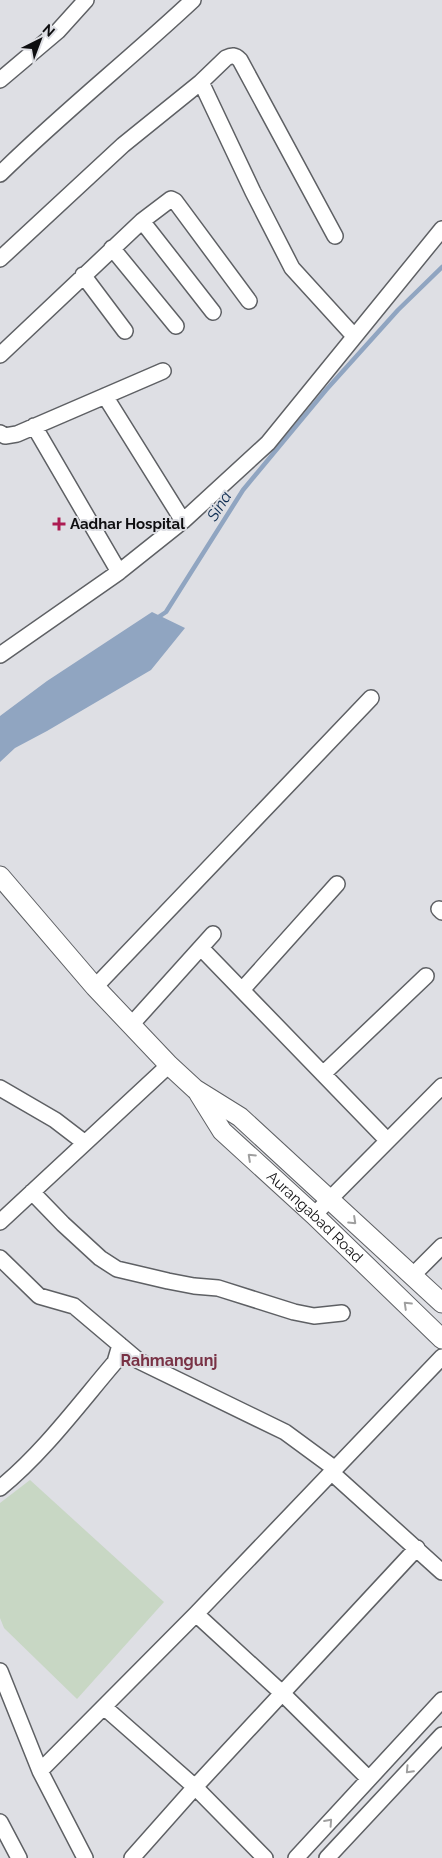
<svg xmlns="http://www.w3.org/2000/svg" width="442" height="1858" viewBox="0 0 442 1858" font-family="Raleway,sans-serif">
<style>
.green{fill:#c8d7c4}
.water{fill:#90a5c1}
.lines{fill:none;stroke-linecap:round;stroke-linejoin:round}
.stream{stroke:#90a5c1;stroke-width:4.5}
.minor-casing{stroke:#5e6064;stroke-width:18}
.major-casing{stroke:#5e6064;stroke-width:21}
.minor{stroke:#fff;stroke-width:15}
.major{stroke:#fff;stroke-width:19}
.oneway{stroke:#9f9f9f}
.poi-dot{fill:#ac1c52;stroke:#dedfe4;stroke-width:2}
.labels{text-anchor:middle;dominant-baseline:central;stroke-width:4;stroke-linejoin:round;paint-order:stroke}
.poi-label{font-size:15px;font-weight:bold;fill:#0e0e10;stroke:#dedfe4;text-anchor:start}
.street-label{font-size:15px;fill:#0e0e10;stroke:#dedfe4}
.water-label{font-size:16px;font-style:italic;fill:#0d2c51;stroke:#dedfe4}
.neighbourhood-label{font-size:16px;font-weight:bold;fill:#793245;stroke:#dedfe4}
</style>
<rect width="100%" height="100%" fill="#dedfe4"/>
<path class="green" d="M30,1480l134,122 -87,97 -73,-71 -4,-10v-115z"/>
<path class="water" d="M152,612l33,16 -34,42 -104,61 -32,17 -15,14v-46l47,-35z"/>
<g class="lines">
<path class="stream" d="M157,618l9,-6 77,-122 83,-100 72,-80 44,-43"/>
<defs>
<path id="minor" d="M0,80l58,-49 28,-31
M201,82l25,-24c6,-3 9,-3 14,2l95,176
M0,174c62,-61 130,-115 193,-174
M142,221l71,91
M112,248l64,78
M0,259l123,-114 78,-63 52,110 39,76 62,68
M83,275l42,56
M0,355l142,-134 29,-22 4,2 74,100
M105,396l78,125
M34,426l85,146
M0,433l5,3 12,-2 146,-63
M0,655l119,-83 64,-51 85,-78 174,-214
M439,909l3,3
M201,948l186,192
M95,987l276,-289
M242,990l95,-106
M131,1025l82,-91
M323,1074l103,-98
M0,1088l55,32 30,23
M32,1192l31,32 37,34 17,11 51,12 26,5 24,2 76,24 20,4 28,-3
M314,1215l128,-129
M0,1222l169,-157
M0,1258l39,38 35,10 65,55 146,71 49,36
M412,1276l30,-30
M331,1472l111,100
M0,1488c44,-36 79,-84 115,-126l5,-17
M196,1614l86,79 86,85
M0,1671l40,100 45,87
M104,1707l91,80 70,71
M40,1771l156,-157 246,-257
M0,1822l19,36
M132,1858l63,-71 222,-239
M296,1858l146,-158
M327,1858l115,-123"/>
<g id="major">
<path d="M0,876l95,111 74,78 26,24 45,28 202,186"/>
<path id="s1" d="M199,1094l23,37 92,84 128,124"/>
</g>
</defs>
<use href="#minor" class="minor-casing"/>
<use href="#major" class="major-casing"/>
<use href="#minor" class="minor"/>
<use href="#major" class="major"/>
</g>
<defs><path id="oneway-chevron" d="M-2-3.5L2.5 0L-2 3.5" fill="none" stroke-width="1.6" stroke-linecap="round" stroke-linejoin="round" transform="scale(1.25)"/></defs>
<g class="oneway">
<use href="#oneway-chevron" transform="translate(251 1157) rotate(-137)"/>
<use href="#oneway-chevron" transform="translate(353 1221) rotate(43)"/>
<use href="#oneway-chevron" transform="translate(407 1305) rotate(-136)"/>
<use href="#oneway-chevron" transform="translate(409 1770) rotate(133)"/>
<use href="#oneway-chevron" transform="translate(329 1822) rotate(-48)"/>
</g>
<path class="poi-dot" d="M56.5 516.5h5v5h5v5h-5v5h-5v-5h-5v-5h5z"/>
<g class="labels">
<g class="poi-label">
<text x="70" y="524">Aadhar Hospital</text>
</g>
<g class="street-label">
<text stroke="none"><textPath href="#s1" startOffset="170">Aurangabad Road</textPath></text>
</g>
<g class="water-label">
<text transform="translate(219 506) rotate(-58)">Sina</text>
</g>
<g class="neighbourhood-label">
<text x="169" y="1360">Rahmangunj</text>
</g>
</g>
<g transform="translate(40 40) rotate(42)" stroke="#dedfe4" stroke-width="4" paint-order="stroke">
<path d="M0-4L9 19L0 12L-9 19Z" fill="#0e0e10"/>
<text y="-8" font-size="14" font-weight="bold" text-anchor="middle" fill="#0e0e10">N</text>
</g>
</svg>
